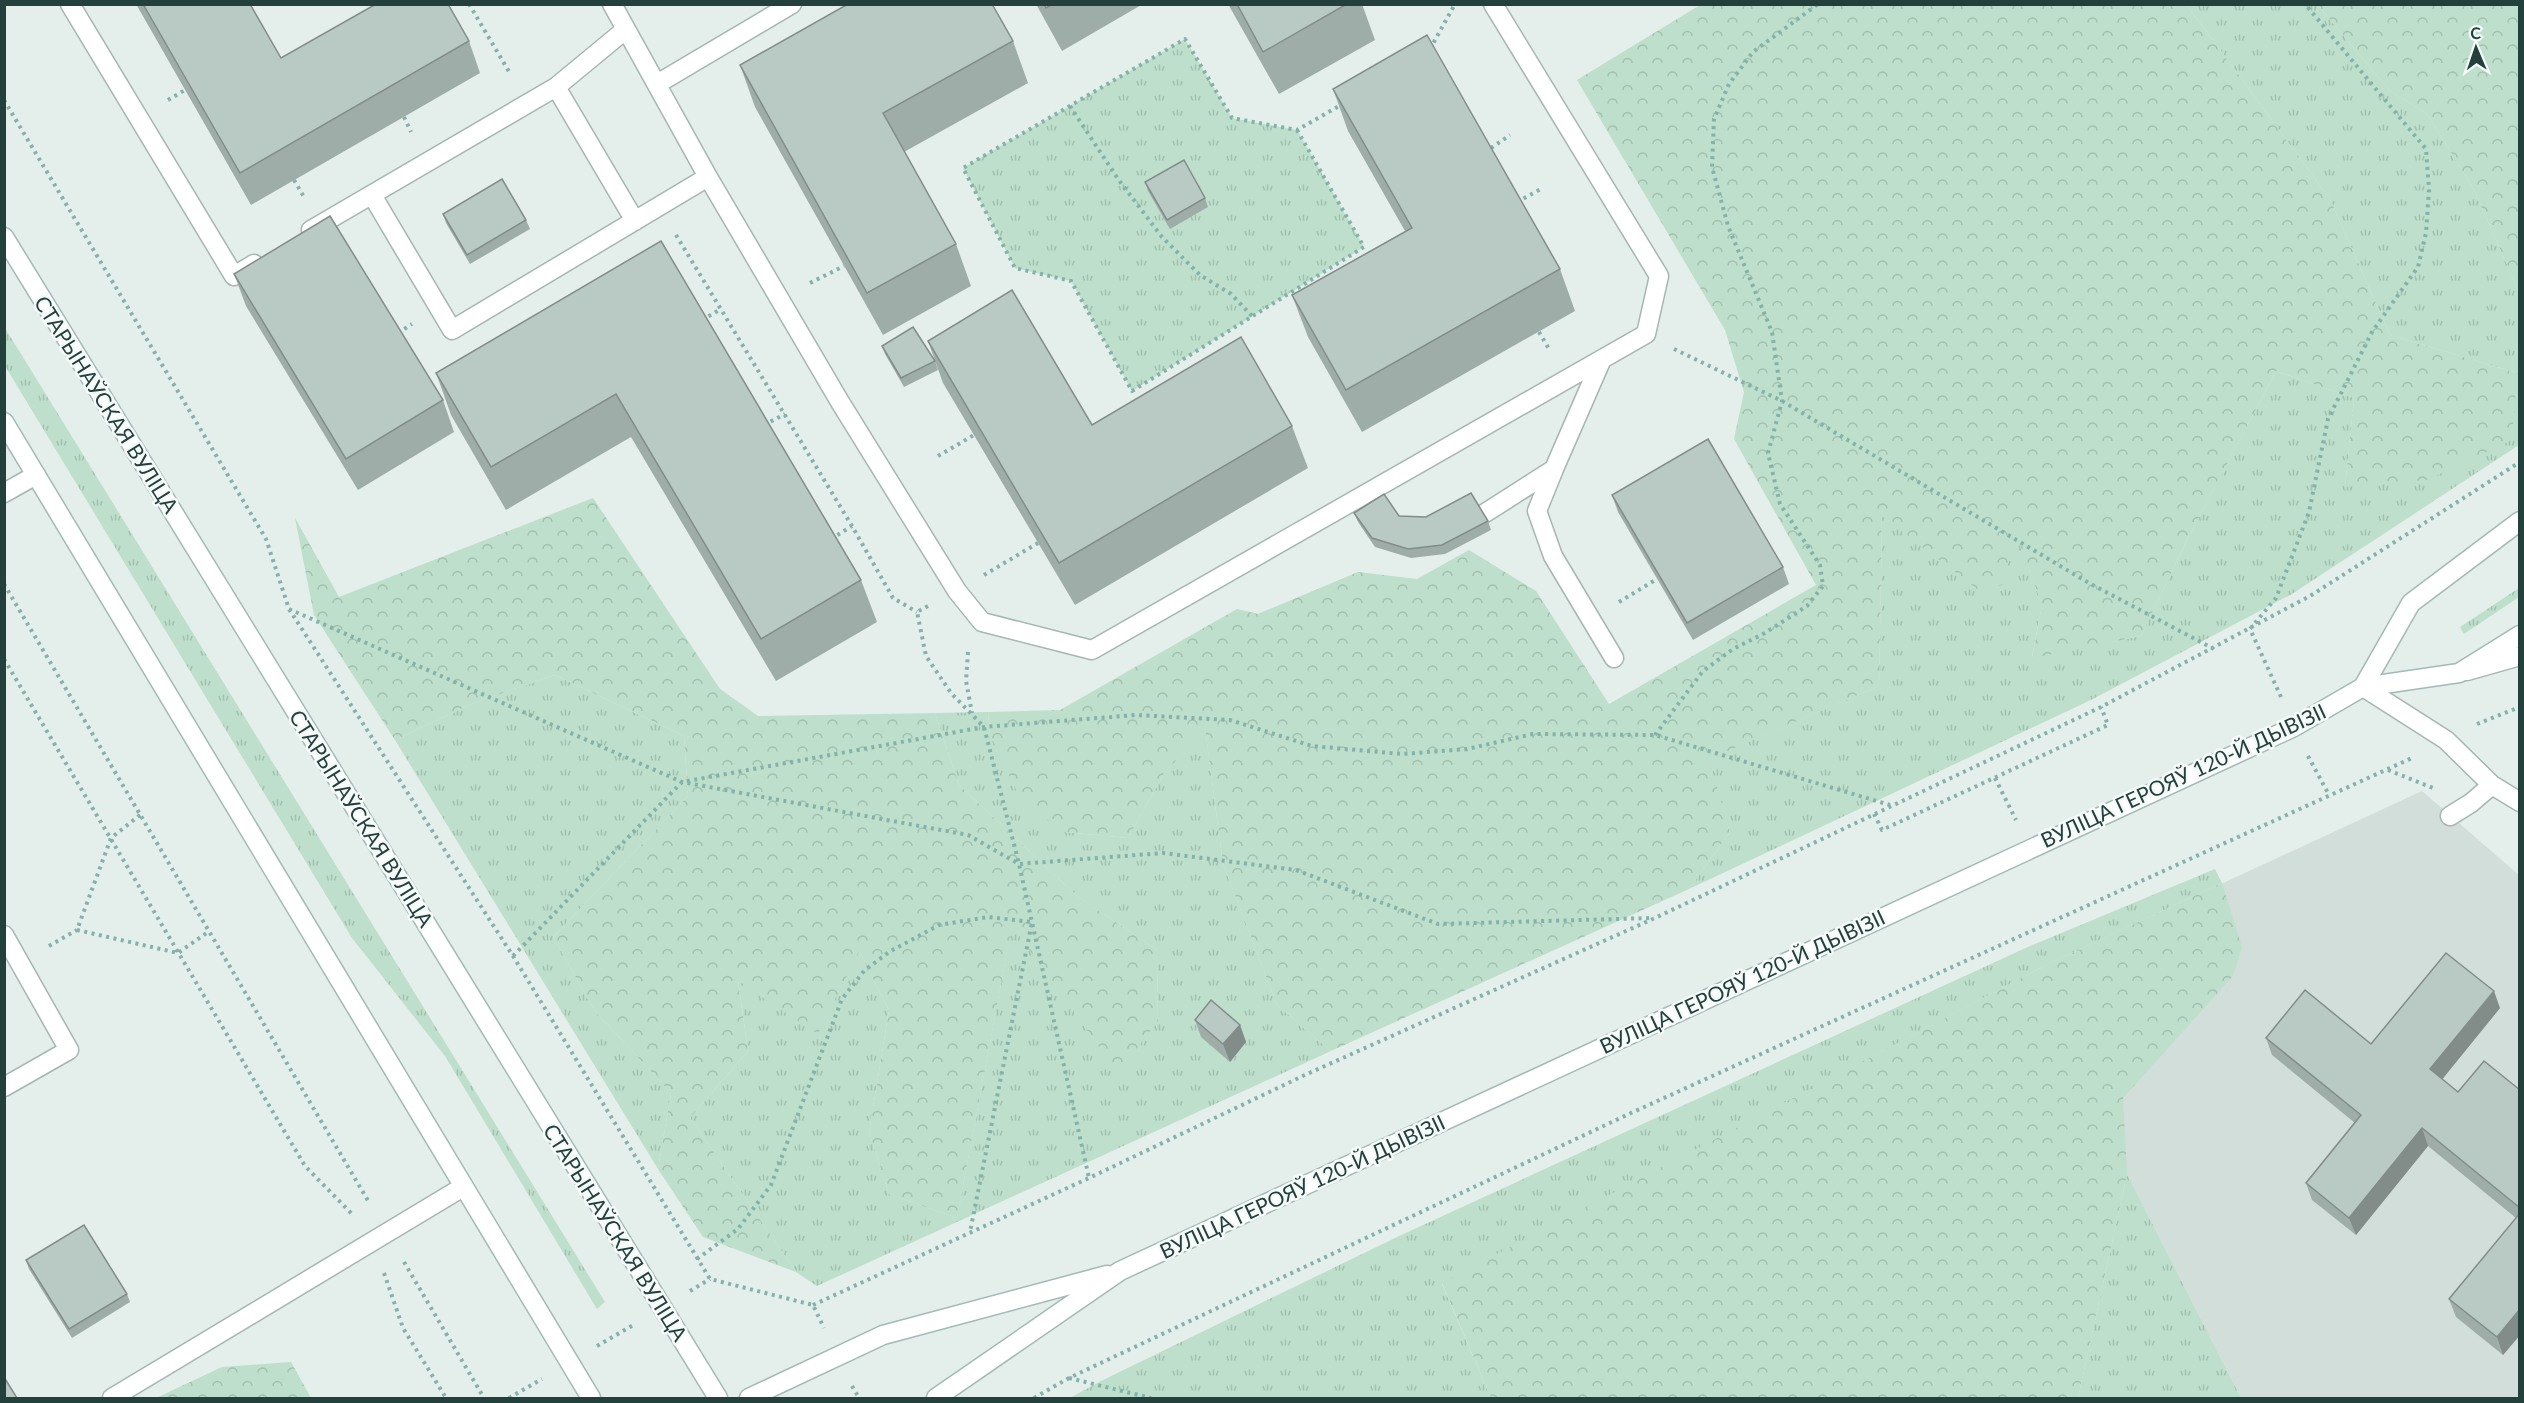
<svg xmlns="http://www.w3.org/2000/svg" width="2524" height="1403" viewBox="0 0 2524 1403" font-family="Lato,sans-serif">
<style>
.built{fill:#d2deda}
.grass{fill:url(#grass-tufts)}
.forest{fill:url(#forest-crowns)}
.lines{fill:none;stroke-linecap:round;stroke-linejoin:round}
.lane-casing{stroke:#a6b6b3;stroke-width:21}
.secondary-casing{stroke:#a2bab5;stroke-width:21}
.path{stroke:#84b2aa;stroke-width:4;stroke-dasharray:3 4.5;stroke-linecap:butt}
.lane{stroke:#fff;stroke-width:18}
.secondary{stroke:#fff;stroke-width:18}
.wall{fill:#9fada9}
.shaded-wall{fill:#828d89}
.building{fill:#b9c9c4;stroke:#828d89;stroke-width:1.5}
.labels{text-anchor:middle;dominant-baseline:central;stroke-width:5;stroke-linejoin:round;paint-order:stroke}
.street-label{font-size:21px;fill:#23403c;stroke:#f5faf8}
</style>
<defs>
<pattern id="grass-tufts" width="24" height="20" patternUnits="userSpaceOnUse" patternTransform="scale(1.5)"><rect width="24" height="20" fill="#bddfcb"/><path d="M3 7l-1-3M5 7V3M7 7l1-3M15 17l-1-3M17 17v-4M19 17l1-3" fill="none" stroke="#a2c0af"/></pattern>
<pattern id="forest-crowns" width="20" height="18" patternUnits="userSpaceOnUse" patternTransform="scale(1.5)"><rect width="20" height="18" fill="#bddfcb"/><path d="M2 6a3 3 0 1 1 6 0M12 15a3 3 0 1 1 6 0" fill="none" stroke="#a2c0af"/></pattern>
</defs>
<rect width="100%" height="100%" fill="#e4eeeb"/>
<path class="built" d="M2422,791l97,84v523h-278l-114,-224 -85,-207z"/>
<path class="grass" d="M2187,5h131l71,85 38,24 46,74 46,104v153l-227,149 -201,106 -402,189 41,-57 -22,-73 171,-73 3,-170 133,13 27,76 -10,52 109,-21 44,-92 91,-173 78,27 -9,89 172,-114 -127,-38 -60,-136z
M1185,39l47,79 65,12 67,117 -232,144 -61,-110 -56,-13 -52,-100z
M5,328l600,974 -8,7 -152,-253 -93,-118 -347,-572z
M2519,588v9l-55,37 -4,-7z
M555,675l129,61 4,60 -135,141 41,73 77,83 -13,76 -263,-429 81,-38z
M988,712l2,23 74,97 64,6 35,-63 42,-48 18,137 54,141 54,46 -514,235 -21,-14 -106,-154 58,-67 -10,-71 121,-29 30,59 -20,122 20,62 68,24 55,-293 146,96 -1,-71 -80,-54 -118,-111 -24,-72z
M2215,869l7,14 -180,84 -600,317 49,114h-421l29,-16 298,-145 633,-291z
M2127,1174l114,224h-163z"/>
<path class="forest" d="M1700,5h487l143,194 60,136 127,38 -5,67 -85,40 -82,7 9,-89 -78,-27 -91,173 -44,92 -109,22 10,-53 -27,-75 -11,54 -23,8 -99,-76 -3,170 -170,73 21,73 -41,57 -358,162 -54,-46 -54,-141 -18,-136 -42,47 -35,63 -64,-6 -43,-32 -31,-65 -2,-23 72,-2 177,-101 21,5 100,-42 59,7 52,-29 67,41 73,113 207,-119 -82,-146 10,-47 -19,-62 -148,-250z
M2318,5h201v287l-46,-104 -46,-74 -38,-24z
M593,498l127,191 38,27 177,-3 24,72 118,111 80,54 1,71 -40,52 -106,-147 -55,292 -68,-24 -20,-62 20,-122 -30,-59 -41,83 -80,-53 10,70 -58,67 106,154 -93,-35 -45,-68 13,-76 -77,-83 -41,-73 135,-141 -4,-60 -129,-61 -79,27 -81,38 -81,-125 -19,-97 44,79z
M2222,883l20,64 -9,29 -110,122 4,76 -49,224h-587l-49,-115 600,-316z
M291,1362l20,36h-155l66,-31z"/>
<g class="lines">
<defs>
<path id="lane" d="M70,4l164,272 20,-12
M612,4l96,173 132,225 117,189 25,31 110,28 554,-316 13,-58 -166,-272
M657,84l135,-80
M556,87l79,134
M372,195l80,135 256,-153
M311,230l245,-143 69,-57
M1554,469l-17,42 16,45 61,102
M4,493l32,-18
M1482,515l72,-46 48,-110
M2467,671l53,-15
M2363,687l83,53 46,45 28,17
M2450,816l21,-13 21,-18
M4,935l65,115 -65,37
M112,1398l351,-211"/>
<path id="secondary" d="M4,237l714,1161
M4,422l587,976
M2363,687l48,-84 109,-82
M749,1398l134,-63 224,-60
M936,1398l184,-127 1174,-544 69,-40 96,-14 61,-38"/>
</defs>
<use href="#lane" class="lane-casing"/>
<use href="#secondary" class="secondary-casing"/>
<path class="path" d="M469,4l42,71
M1430,49l25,-45
M4,100l262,439 23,70 224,347 197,323 103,26 11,23
M168,100l17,-10
M1070,106l48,73 44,58 38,38 31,19 21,22
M404,117l7,15
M1297,130l67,117 -232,144 -61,-110 -56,-13 -52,-100 222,-129 47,79 65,12 44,-25
M1491,148l19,-13
M294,180l10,17
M1517,202l24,-13
M676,235l176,291 41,72 24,14
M810,283l34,-17
M702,320l19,-11
M1539,332l10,17
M398,333l14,-9
M1674,349l108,52 307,182 125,66
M764,425l21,-11
M938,456l36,-21
M831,539l21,-13
M984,575l54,-32
M4,584l366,620
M1619,602l38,-23
M928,606l-11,6 9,44 25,37 33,34 35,137 70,314
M289,609l393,173 286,53 51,29 144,-11 133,17 142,54 214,-6
M968,652l-2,29 6,32
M4,659l301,507 47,48
M2281,697l-31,-68 26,-31 33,-86 19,-93 44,-87 46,-65 8,-34 3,-43 -3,-41 -121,-145
M2477,724l43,-17
M1655,735l48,-64 30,-22 32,-16 42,-27 16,-20 -3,-21 -40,-61 -12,-51 14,-52 -10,-69 -44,-106 -16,-59 2,-48 15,-35 24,-32 65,-48
M2308,756l21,39
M2388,770l45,18
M1995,778l21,42
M1874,814l8,16 226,-105 -7,-18
M140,815l-29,23 -34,92 101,23 30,-21
M49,946l28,-16
M513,956l169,-174 302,-55 152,-12 94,5 82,26 90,8 65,-5 66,-15 122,1 235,70
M697,1259l41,-30 33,-44 71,-186 22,-28 25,-19 50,-27 49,-8 44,5 -62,310
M404,1262l80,136
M384,1273l19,55 43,70
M690,1291l20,-12
M813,1305l276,-127 218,-104 348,-156 446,-211 209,-111 210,-134
M597,1346l38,-22
M1069,1378l82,20
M852,1386l7,12
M509,1398l33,-19
M1034,1398l35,-20 562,-265 781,-355"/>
<use href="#lane" class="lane"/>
<use href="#secondary" class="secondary"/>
</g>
<path class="wall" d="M136,4h114l31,54 188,-17 11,32 -229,132z
M1036,4h107l-81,47z
M1228,4h134l13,36 -96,54z
M1013,41l15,42 -124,69 52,92 15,42 -88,49 -128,-228 -15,-42z
M1333,89l227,180 15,42 -213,121 -54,-95 -16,-42 113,-64 -57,-100z
M1145,182l60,16 3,9 -38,22 -22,-38z
M443,214l83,6 4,9 -60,35 -24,-41z
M661,241l200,339 16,42 -101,59 -145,-244 -125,73 -55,-95 -15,-42z
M234,274l209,126 11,32 -96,58 -112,-184z
M928,341l164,84 200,1 16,42 -233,137 -132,-222z
M882,346l53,15 3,9 -34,17 -19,-33z
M1612,495l171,72 6,17 -96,56 -75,-128z
M1354,513l134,8 3,9 -46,24 -34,4 -36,-11 -17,-25z
M2500,1008l-58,71 16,13 62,-2v245l-17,20 -47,-38 -7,-18 67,-81 -88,-72 -72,89 -44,-35 -6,-17 49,-60 -83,-68 -6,-17 105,6z
M1195,1020l45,5 6,17 -16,20 -29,-25z
M26,1260l101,34 3,8 -58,36 -43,-69z"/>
<path class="shaded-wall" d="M2494,991l6,17 -64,79 -6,-18z
M1240,1025l6,17 -16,20 -7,-18z
M2422,1128l6,18 -72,89 -7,-17z
M2520,1309v26l-17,20 -6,-18z"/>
<path class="building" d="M143,4h107l31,54 95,-54h72l21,37 -229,132z
M848,4h144l21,37 -130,72 73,131 -89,49 -127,-228z
M1044,4h9l-7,4z
M1237,4h110l-84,48z
M1427,35l133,234 -214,121 -54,-95 120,-67 -79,-139z
M1184,160l21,38 -38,22 -22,-38z
M502,179l24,41 -59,35 -24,-41z
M330,216l113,184 -97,59 -112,-185z
M661,241l200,339 -100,59 -145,-245 -125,73 -55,-94z
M1012,290l80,135 149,-88 51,89 -233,137 -131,-222z
M913,327l22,34 -34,17 -19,-32z
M1708,439l75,128 -96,56 -75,-128z
M1471,493l17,28 -46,24 -34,4 -36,-11 -18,-25 30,-19 15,22 27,1z
M2446,953l48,38 -64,78 28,23 26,-31 36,29v118l-98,-80 -73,90 -43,-35 55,-68 -95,-77 39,-48 66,54z
M1211,1000l29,25 -17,19 -28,-24z
M2520,1213v96l-23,28 -48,-38z
M84,1225l43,69 -58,35 -43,-69z
M4,1377l13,21h-13z"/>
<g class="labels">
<g class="street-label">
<text transform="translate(107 404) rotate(58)">СТАРЫНАЎСКАЯ ВУЛІЦА</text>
<text transform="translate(2183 775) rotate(-25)">ВУЛІЦА ГЕРОЯЎ 120-Й ДЫВІЗІІ</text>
<text transform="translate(362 818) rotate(58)">СТАРЫНАЎСКАЯ ВУЛІЦА</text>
<text transform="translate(1742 981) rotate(-25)">ВУЛІЦА ГЕРОЯЎ 120-Й ДЫВІЗІІ</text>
<text transform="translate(1302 1186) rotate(-25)">ВУЛІЦА ГЕРОЯЎ 120-Й ДЫВІЗІІ</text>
<text transform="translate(616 1232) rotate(58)">СТАРЫНАЎСКАЯ ВУЛІЦА</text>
</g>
</g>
<rect width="2524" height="1403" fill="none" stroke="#23403c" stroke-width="12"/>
<g transform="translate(2476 48) rotate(358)" stroke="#f5faf8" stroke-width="4.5" paint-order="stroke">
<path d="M0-4.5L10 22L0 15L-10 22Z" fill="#23403c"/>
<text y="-9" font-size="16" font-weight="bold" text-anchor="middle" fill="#23403c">С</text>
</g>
</svg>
